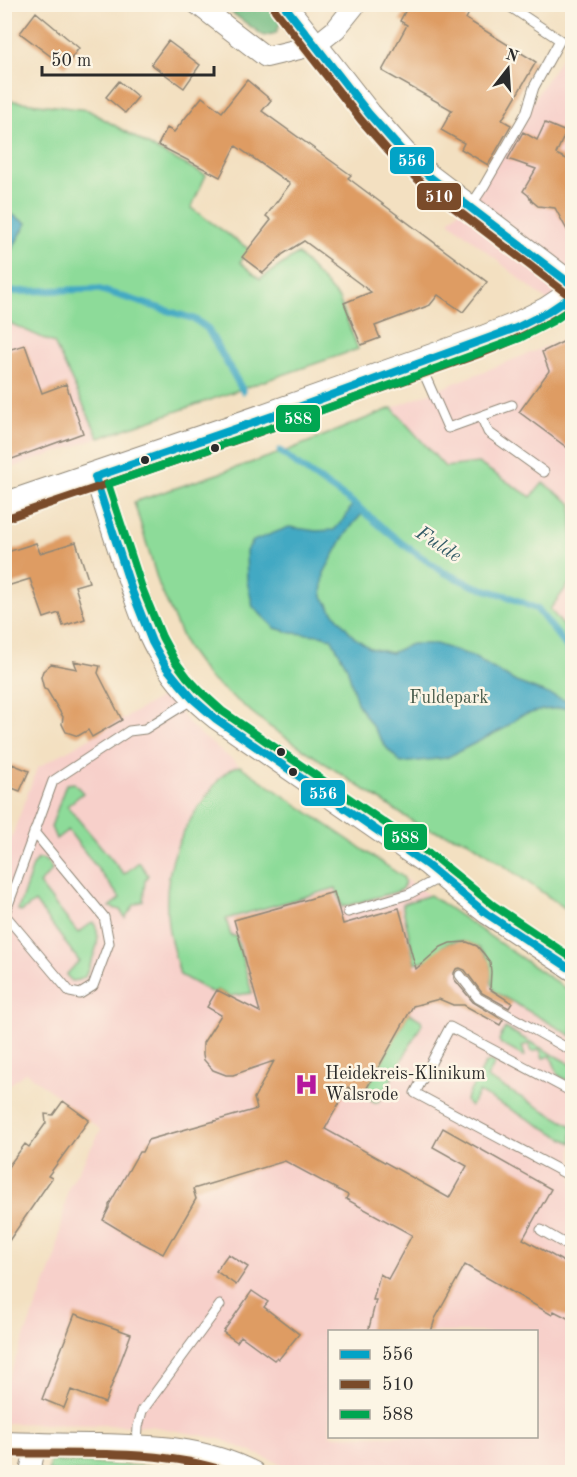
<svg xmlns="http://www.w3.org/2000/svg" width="577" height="1477" viewBox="0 0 577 1477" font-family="'Old Standard TT',serif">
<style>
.built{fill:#f7d0ca;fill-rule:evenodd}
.green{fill:#8ddb99;stroke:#5c8362;stroke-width:1.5}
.forest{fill:#72bb81;stroke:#4e7356;stroke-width:1.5}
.water{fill:#43a9c3;stroke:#376a77;stroke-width:1.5}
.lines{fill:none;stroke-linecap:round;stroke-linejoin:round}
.stream{stroke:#43a9c3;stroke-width:7}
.building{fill:#de9c63}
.service-casing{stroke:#8f8676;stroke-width:11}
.minor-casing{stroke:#8f8676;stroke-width:22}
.tertiary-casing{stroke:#8f8676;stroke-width:26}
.primary-casing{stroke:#8f8676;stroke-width:32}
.service{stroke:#fff;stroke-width:9}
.minor{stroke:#fff;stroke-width:20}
.tertiary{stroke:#fff;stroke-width:24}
.primary{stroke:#fff;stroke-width:30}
.bus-1-casing{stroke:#fcf5e5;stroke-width:12}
.bus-2-casing{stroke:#fcf5e5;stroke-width:12}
.bus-3-casing{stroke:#fcf5e5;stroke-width:12}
.bus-1{stroke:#02a3c6;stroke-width:8}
.bus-2{stroke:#7a4b2a;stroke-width:8}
.bus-3{stroke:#00a651;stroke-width:8}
.bus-dot{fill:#2b2b2b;stroke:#fcf5e5;stroke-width:2}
.labels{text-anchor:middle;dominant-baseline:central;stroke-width:5;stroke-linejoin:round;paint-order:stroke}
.park-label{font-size:18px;fill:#445746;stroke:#fcf5e5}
.poi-label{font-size:18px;fill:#2b2b2b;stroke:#fcf5e5;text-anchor:start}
.water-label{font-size:20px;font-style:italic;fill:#355d68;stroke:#fcf5e5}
.line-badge{stroke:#fcf5e5;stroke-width:2}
.badge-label{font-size:16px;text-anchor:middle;font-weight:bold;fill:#fff}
</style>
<rect width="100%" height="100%" fill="#fcf5e5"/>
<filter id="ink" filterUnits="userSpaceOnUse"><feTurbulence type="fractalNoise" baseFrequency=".0167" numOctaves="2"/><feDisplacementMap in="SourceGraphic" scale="12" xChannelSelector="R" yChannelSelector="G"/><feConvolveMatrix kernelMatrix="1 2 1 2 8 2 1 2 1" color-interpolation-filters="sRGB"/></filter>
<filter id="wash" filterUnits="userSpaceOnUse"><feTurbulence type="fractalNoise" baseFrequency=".008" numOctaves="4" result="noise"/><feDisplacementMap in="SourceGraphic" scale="24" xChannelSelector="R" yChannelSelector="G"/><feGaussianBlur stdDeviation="1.35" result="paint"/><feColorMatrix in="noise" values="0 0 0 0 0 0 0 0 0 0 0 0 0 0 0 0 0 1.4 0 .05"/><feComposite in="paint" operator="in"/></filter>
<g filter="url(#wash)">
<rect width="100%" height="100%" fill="#f3e0c1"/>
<path class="built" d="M572,41v280l-123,-100 11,-12 20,-27z
M4,321l50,22 45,95 -94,32z
M572,336v168l-29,-21 -12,14 -53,-34 -33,4 -53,-59z
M572,580v57l-22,-28z
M165,695l29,34 46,37 332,227v479h-275l-26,-12 -51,-21 -69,-13 -146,-3v-37l50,-127 13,-70 33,-59 -75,-58 -18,14 -3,-4 -1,-245 7,2 26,-71zM330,1332h206v104h-206z"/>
<path class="green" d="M5,100l83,10 67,39 51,26 -15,33 59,42 -10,12 20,17 38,-25 41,45 19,50 -259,89 -45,-95 -49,-22v-60l22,-38 -22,-12z
M392,408l53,59 33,-4 53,34 12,-14 29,21v76l-22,29 22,28v276l-105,-73 -46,-13 -151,-100 -62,-50 -21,-29 -28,-63 -25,-83 155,-52z
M240,766l163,111c3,5 1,11 -4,14l-57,16 -6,-19 -110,31 5,17h5l16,57 -22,3 -13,-6 -4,3 -33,-18c-4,-17 -10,-33 -12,-50 -6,-49 8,-91 39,-129 8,-12 18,-28 33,-30z
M74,783l9,10 -16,13 57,68 15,-12 9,13 -3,5 -2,21 -9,4 -9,13 -5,-8 -10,-3 10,-9 -52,-68 -12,9 -5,-12 15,-43z
M38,859c8,-1 11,4 14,11l-13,14 39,49 15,-11c12,16 -2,39 -8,55l-6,3 -7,1 -6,-6 13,-14 -44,-59 -14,10 -3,-2 16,-47z
M430,895l142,98v43l-77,-44c-7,-10 -1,-22 -7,-33 -7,-16 -30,-23 -45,-13 -6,4 -8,10 -14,13 -5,2 -10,3 -14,4l-13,-59z
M409,1013l12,7 1,4 -43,77 -4,1 -12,-7z
M505,1028l67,37v8l-1,1 1,9 -14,-8 -7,-19 -8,2 -3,-8 -8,2 -3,-8 -7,2 3,10h-2l-22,-12 -2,-4z
M491,1061l4,2 -8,15 85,48v17l-93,-51 -8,14c-4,-1 -6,-5 -4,-9l18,-33z
M50,1461l145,8 10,3h-157z"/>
<path class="forest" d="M221,5h49l12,14 -6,14 -12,3z"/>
<path class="water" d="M5,211l22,12 -22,38z
M353,503l11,9 -10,11 -12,17 -18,33 -2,22 11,17 21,25 16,11 21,5 20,-9h25l36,12 44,26 51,19 5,-1v7l-30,3 -22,6 -15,12 -59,30 -45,5 -15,-16 -29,-44 -10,-36 -16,-29 -11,-3 -28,-2 -17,-5 -22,-21 -6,-26 -1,-30 7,-10 36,-14 27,4 18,-1 11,-12z"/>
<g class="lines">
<path class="stream" d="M4,292l94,-3 96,30 13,9 36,63
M280,451l19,15 54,37 47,39 43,30 31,14 33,10 30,13 30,38 5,14"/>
</g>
<g id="blocks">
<path class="building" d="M409,4h64l-7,15 70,43 -34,58 9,5 -23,40 -27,-16 3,-6 -23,-13 11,-20 -70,-39 25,-46 -7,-4z
M36,12l43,36 -14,19 -45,-34z
M168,41l32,24 -16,23 -33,-24z
M247,80l24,20 -9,11 61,44 28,20 -3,3 139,104 -24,30 -25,-17 -8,10 -55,21 5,12 -19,7 -17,-42 27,-11 -42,-31 1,-1 -26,-19 -21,13 -20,19 -21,-16 29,-37 -5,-4 24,-32 -54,-38 -16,31 -62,-32 9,-17 7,4 28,-35 20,15z
M119,81l19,16 -13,16 -19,-16z
M545,123l21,9 -10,22 17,8v79l-18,-33 -17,-2 -6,-5 -4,-6 -5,-4 13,-22 -28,-10 15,-27 14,8z
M573,337v115l-54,-40 30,-41 -7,-19z
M25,345l17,48 24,-9 17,49 -79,29v-111z
M76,542l13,40 -14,4 10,33 -22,7 -4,-13 -15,5 -14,-39 -26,8v-34l32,-10 4,10z
M74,661l26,5 -2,7 24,47 -30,17 -4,-7 -10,6 -12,-4 -4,-8 1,-7 -16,-27 -3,-1 -3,-12 2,-6 8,-7 26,5z
M12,764l17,7 -9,20 -16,-6z
M334,892l9,32 56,-16 17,61 25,-22 9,-4 17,-1 10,4 7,8 6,8 1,10 -1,17 22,14 -3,5 -27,-15 -17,-23 -5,-2 -4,1 -2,4v6l19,23 30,18 -3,5 -36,-20h-11l-14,-6 -26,7 -50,89 -15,-8 -23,42 124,69 18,-32 -34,-19 10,-19 108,61 -28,50 50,28v54l-19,-10 -2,4 -87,-50 -30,54 -4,13h-63l8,-32h-3l7,-26 8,5 24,-44 -66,-36 2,-4 -63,-34 -92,28 3,10 -22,38 -2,1 -9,16 -30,-16 -30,-18 6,-12v-3l30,-53h3l6,-12 109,-31 -3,-11 20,-37 -41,14h-7l-13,-5 -9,-10 -1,-6v-11l18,-28 -14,-8 10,-17 43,22 -26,-92z
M63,1101l26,19 -41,56 4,2 -48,70v-76l21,-28 4,3 17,-24 -1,-9 8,1z
M228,1254l20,13 -12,18 -20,-14z
M252,1291l16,11 -4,5 35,27 -20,25 -2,-2 -3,3 -33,-24 -4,6 -14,-10z
M75,1314l56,20 -26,69 -34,-13 -7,18 -22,-9z"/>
</g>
</g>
<g filter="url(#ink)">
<use href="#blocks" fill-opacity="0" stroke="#8f8676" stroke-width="1.5"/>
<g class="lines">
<defs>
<path id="service" d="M470,207l14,-21 42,-73 8,-26 26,-47 -54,-36
M422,369l26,59 64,-23
M481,416l7,16 56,40
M348,912l61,-18 32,-17
M5,915l65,77 10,2 13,-8 16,-43 -5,-26 -70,-85
M4,916l49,-135 76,-50 16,-2 48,-30
M460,975l18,23 94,53
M572,1092l-122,-65 -35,66 157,84
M541,1230l31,18
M137,1445l1,-18 4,-16 78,-106"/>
<path id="minor" d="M197,4l69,53 50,-12 20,-16 20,-25
M95,477c12,38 24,76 37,114 8,23 16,46 29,67 14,24 33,44 55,61l211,146 37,31 23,18 85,56
M4,1442c31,1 62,2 93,2 55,1 106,2 157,28
M30,1472l6,-29"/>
<path id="tertiary" d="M283,4l86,110 35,39 26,24 142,108"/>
<path id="primary" d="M4,508l226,-77 251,-89 35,-14 32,-16 24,-16"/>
</defs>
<use href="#service" class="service-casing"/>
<use href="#minor" class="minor-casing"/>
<use href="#tertiary" class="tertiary-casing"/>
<use href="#primary" class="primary-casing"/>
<use href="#service" class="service"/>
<use href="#minor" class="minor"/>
<use href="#tertiary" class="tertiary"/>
<use href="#primary" class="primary"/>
<defs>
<path id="bus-1" d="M283,4l86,110 35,39 26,24 142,108
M572,296l-24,16 -32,16 -209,76 -212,73 37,114 20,51 14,25 13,16 14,16 23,20 211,146 60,49 85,56"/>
<path id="bus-2" d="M275,10l86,110 36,41 27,24 142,108
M7,518l227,-77 251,-89c30,-12 60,-25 87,-44
M4,1453c75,2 154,-5 225,19"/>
<path id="bus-3" d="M572,308l-19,13 -33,17 -209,76 -203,70 34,104 20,49 13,24 12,16 13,14 22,20 211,145 60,49 79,53"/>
</defs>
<use href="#bus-1" class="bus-1-casing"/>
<use href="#bus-2" class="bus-2-casing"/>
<use href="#bus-3" class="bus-3-casing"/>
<use href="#bus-1" class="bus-1"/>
<use href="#bus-2" class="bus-2"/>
<use href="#bus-3" class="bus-3"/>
</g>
</g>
<defs>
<symbol id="hospital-bare" viewBox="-9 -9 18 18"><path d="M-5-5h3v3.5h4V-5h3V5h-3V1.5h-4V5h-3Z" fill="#b5179e" stroke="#fcf5e5" stroke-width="2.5" paint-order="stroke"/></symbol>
</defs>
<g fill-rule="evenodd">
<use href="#hospital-bare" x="290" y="1068" width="33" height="33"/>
</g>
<g class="bus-dot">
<circle cx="215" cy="448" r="5"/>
<circle cx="145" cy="460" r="5"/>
<circle cx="281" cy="752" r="5"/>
<circle cx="293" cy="772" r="5"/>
</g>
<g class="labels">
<g class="park-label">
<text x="449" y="698">Fuldepark</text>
</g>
<g class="poi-label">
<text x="325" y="1074">Heidekreis-Klinikum<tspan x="325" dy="21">Walsrode</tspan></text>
</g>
<g class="water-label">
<text transform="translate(438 545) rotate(33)">Fulde</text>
</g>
</g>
<g class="line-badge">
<rect x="389" y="146" width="46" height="29" rx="6" fill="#02a3c6"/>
<rect x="416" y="182" width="46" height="29" rx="6" fill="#7a4b2a"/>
<rect x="275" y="404" width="46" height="29" rx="6" fill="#00a651"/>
<rect x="300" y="779" width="46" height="28" rx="6" fill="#02a3c6"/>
<rect x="383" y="823" width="45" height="28" rx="6" fill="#00a651"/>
</g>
<g class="badge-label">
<text x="412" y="166">556</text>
<text x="439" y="202">510</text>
<text x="298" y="424">588</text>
<text x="323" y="799">556</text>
<text x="405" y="843">588</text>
</g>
<rect width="577" height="1477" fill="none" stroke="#fcf5e5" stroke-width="24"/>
<rect x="328" y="1330" width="210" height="108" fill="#fcf5e5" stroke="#a8a49b" stroke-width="1.5"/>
<rect x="340" y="1350" width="30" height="9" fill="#02a3c6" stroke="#a8a49b" stroke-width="1.5"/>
<text x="382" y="1360" font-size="18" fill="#2b2b2b">556</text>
<rect x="340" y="1380" width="30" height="9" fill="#7a4b2a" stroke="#a8a49b" stroke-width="1.5"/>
<text x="382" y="1390" font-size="18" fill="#2b2b2b">510</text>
<rect x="340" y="1410" width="30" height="9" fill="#00a651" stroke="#a8a49b" stroke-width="1.5"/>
<text x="382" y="1420" font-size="18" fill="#2b2b2b">588</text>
<g transform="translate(508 69) rotate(17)" stroke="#fcf5e5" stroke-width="4.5" paint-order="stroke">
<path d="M0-4.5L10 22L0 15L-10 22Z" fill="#2b2b2b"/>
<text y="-9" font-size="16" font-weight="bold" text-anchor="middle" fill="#2b2b2b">N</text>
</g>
<path d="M42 66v9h172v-9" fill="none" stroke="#2b2b2b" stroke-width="3"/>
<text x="51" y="66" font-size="18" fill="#2b2b2b" stroke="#fcf5e5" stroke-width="4.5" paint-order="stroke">50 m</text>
</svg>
